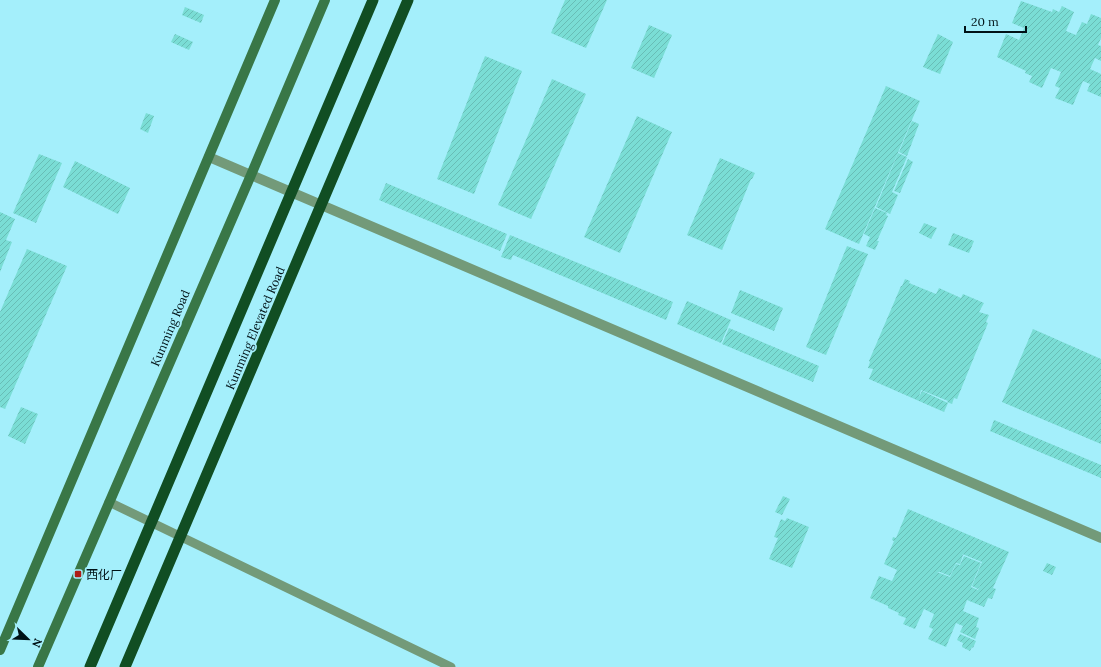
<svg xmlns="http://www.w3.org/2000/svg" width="1101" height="667" viewBox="0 0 1101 667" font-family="Lora,'Noto Sans SC',serif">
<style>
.building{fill:url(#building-hatch);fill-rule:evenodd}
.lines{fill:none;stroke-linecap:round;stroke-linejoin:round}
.service{stroke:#739a79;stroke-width:9}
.tertiary{stroke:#739a79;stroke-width:10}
.secondary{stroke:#397747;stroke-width:10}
.trunk{stroke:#114e23;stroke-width:11}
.poi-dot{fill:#ad1c15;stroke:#a4effb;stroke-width:1.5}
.labels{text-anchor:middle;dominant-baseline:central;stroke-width:3.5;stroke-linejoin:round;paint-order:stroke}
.street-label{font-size:12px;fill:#001216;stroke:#a4effb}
.poi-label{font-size:12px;fill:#001216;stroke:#a4effb;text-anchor:start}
</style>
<defs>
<pattern id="building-hatch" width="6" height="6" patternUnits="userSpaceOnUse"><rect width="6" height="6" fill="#7addd5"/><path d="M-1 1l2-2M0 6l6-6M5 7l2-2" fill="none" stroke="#68bdb6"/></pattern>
</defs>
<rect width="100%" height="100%" fill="#a4effb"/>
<path class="building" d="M565,0h42l-21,48 -35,-15z
M1021,1l31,11 1,-3 6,3 3,-6 12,6 -8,19 10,4 6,-13 5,2 4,-10 10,4v20l-3,7 3,1v15l-6,-3 -5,11 11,5v23l-14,-6 3,-7 -7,-3 -10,24 -18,-7 5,-10 -5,-2 6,-14 -10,-4 -9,20 -13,-6 3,-6 -7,-3 1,-2 -29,-14 9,-23 13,6 5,-12 -12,-5z
M185,7l19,8 -3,8 -19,-8z
M649,25l23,10 -18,43 -23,-10z
M175,34l18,8 -4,8 -18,-8z
M938,34l15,8 -13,32 -17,-7z
M485,56l37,15 -48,123 -37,-15z
M552,79l34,15 -55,125 -33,-14z
M886,86l34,15 -61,143 -34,-15z
M146,113l8,3 -6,17 -8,-4z
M637,116l35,16 -52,121 -36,-16z
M912,121l7,3 -12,32 -8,-4z
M898,153l9,4 -15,35 6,3 -8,19 -14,-7z
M39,154l23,9 -26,60 -23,-10z
M720,158l35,15 -3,6h-1l-29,71 -35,-15z
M908,159l5,3 -13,31 -6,-2z
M75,161l55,27 -12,26 -55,-27z
M386,183l121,51 -7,17 -121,-51z
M875,208l12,5 -1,2 2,1 -11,25h2l-4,9 -9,-4 4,-9 -6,-3z
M0,212l15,7 -9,21 6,2 -12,30z
M924,223l13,5 -6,11 -12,-6z
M953,233l21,8 -5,12 -21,-8z
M510,235l163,67 -7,18 -153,-65 -2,5 -10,-3z
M847,246l21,8 -42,101 -20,-8z
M27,249l40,17 -62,143 -5,-2v-95z
M905,279l5,2 -1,2 27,11 3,-6 22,10 2,-4 21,9 -5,9 10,3 -3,7 2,1 -31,76 -3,-1 -2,6 -5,-2 1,-1 -27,-11 -2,7 3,-6 26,12 -4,9 -75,-33 4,-10 -5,-1 2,-6 -1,-1 32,-75h1z
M740,290l43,18 -9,23 -43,-18z
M687,301l44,19 -10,23 -44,-19z
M729,328l90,38 -6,16 -91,-38z
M1033,329l68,30v85l-99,-42z
M21,407l17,7 -13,30 -17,-8z
M994,420l107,45v13l-111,-47z
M783,496l7,3 -8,16 -7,-3z
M908,509l101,43 -16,36 3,1 -4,10 -4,-1 -4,9 -17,-7 -4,11 16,7 -3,9 3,1 -4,11 -15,-7 3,-6 -7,-3 -10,24 -18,-8 5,-10 -4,-2 5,-13 -10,-5 -9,20 -12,-5 3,-6 -8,-3 1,-2 -11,-5v-2l-18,-8 9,-22 13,5 5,-11 -13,-6 10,-23 -2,-1 1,-3 3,1zM962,554l20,8 -10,24 6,3 3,-6 -3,7 -7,-3 10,-24 -17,-7 -4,9 -4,-1 -6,13 -13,-5h3l3,-9 -3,9 10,4 6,-13 4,1 3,-9z
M787,518l22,9 -17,41 -23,-9 9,-21 -4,-1 7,-18 4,2z
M1047,563l9,4 -4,8 -9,-4z
M960,634l16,7 -3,7 -1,-1 -2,4 -8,-4 1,-4 -6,-3z"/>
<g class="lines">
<path class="service" d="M109,502l342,165"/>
<path class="tertiary" d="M209,157l892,381"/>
<path class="secondary" d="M0,650l275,-650
M38,667l213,-492 74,-175"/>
<path class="trunk" d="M90,667l283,-667
M125,667l283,-667"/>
</g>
<rect class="poi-dot" x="74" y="570" width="8" height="8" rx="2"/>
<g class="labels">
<g class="street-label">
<text transform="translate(170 328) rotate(-67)">Kunming Road</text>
<text transform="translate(255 328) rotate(-67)">Kunming Elevated Road</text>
</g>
<g class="poi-label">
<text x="86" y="574">西化厂</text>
</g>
</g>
<g transform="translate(28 639) rotate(113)" stroke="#a4effb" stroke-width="3" paint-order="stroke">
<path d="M0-3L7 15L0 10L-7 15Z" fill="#001216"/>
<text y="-6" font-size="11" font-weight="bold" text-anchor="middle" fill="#001216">N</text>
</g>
<path d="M965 26v6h61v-6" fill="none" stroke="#001216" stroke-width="2"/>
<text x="971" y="26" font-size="12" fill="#001216" stroke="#a4effb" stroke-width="3" paint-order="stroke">20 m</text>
</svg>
